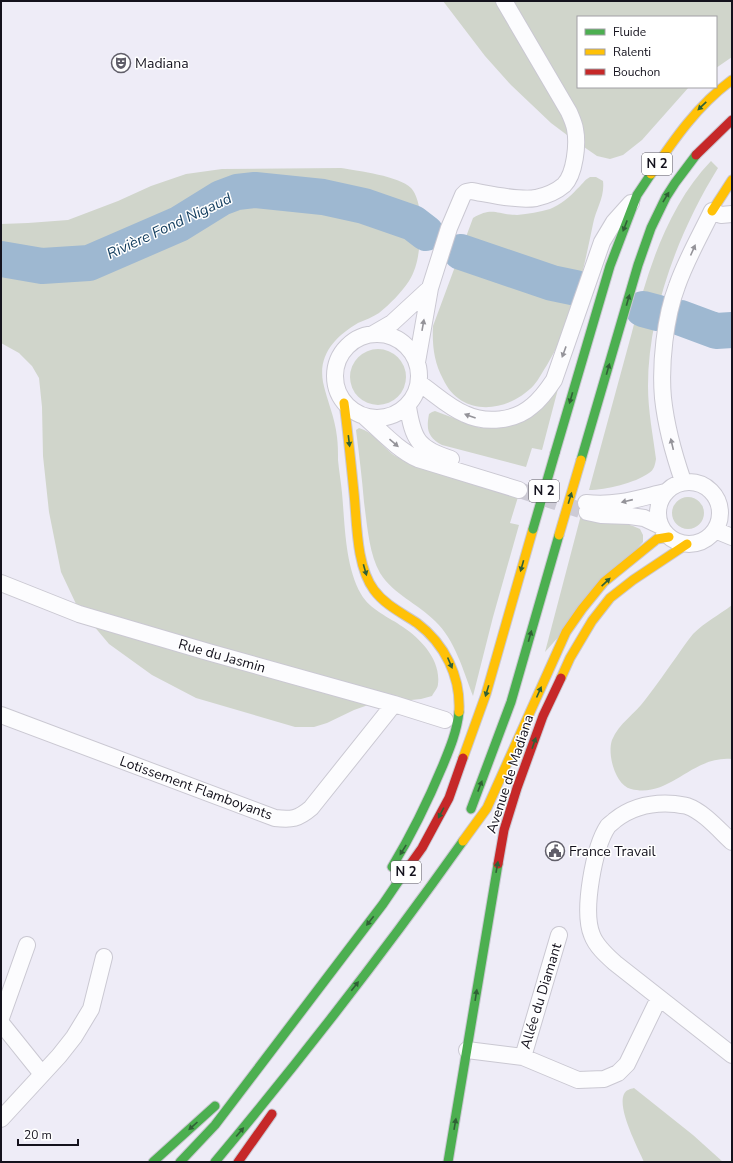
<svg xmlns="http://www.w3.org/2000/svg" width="733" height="1163" viewBox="0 0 733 1163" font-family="'Nunito Sans',sans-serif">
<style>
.green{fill:#d0d5cb}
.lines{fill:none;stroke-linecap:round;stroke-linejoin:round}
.river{stroke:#9eb8d1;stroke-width:36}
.street-tunnel{stroke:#cdcbd6;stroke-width:16;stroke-dasharray:16 8;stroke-linecap:butt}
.street-casing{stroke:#cac8d2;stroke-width:18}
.fast-casing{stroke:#cac8d2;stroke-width:11}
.slow-casing{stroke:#cac8d2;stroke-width:11}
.jam-casing{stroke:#cac8d2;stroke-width:11}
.street{stroke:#fcfcfe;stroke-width:16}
.fast{stroke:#4caf50;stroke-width:9}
.slow{stroke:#ffc107;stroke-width:9}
.jam{stroke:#c62828;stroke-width:9}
.fast-bridge-casing{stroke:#cac8cf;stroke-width:11;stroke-linecap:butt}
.slow-bridge-casing{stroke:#cac8cf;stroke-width:11;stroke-linecap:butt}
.fast-bridge{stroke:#4caf50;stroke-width:9}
.slow-bridge{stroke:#ffc107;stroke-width:9}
.oneway{fill:#306036}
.oneway2{fill:#949399}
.labels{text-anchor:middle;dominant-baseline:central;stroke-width:3;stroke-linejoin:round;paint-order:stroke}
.shield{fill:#fff;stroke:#5a5961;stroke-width:1}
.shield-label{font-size:13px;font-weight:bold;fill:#14121d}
.poi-label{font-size:14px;fill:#14121d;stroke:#fff;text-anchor:start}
.street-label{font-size:14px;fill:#14121d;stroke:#fff}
.water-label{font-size:15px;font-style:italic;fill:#123d5e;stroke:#fff}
</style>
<rect width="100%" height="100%" fill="#eeecf7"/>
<path class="green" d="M443,1h289v56l-16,11v-51h-138v70h111l-47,53 -19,15 -13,4 -13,-3 -26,-18 -20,-15 -40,-38 -26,-29z
M711,161l7,7c-39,63 -70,144 -70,218 0,25 5,49 8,73 -1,6 -2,11 -7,14 -14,10 -43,17 -60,17l43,-158c15,-60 35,-125 79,-171z
M341,168c18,3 58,8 70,20 8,8 11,32 10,42 -2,18 -2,35 -12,51 -8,12 -19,23 -30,32 -6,4 -14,7 -21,10 -22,13 -40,31 -35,59 4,19 12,35 14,55 1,8 1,15 1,23 1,11 3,22 4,33 3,32 3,73 19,101 9,16 28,23 42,33 18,12 38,33 35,57 0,4 -4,8 -6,12l-11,3 -50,5 -17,6 -27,13 -13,4h-19l-99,-29 -44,-23 -43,-31 -32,-38 -16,-34 -12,-60 -6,-56 -1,-49 -3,-29 -7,-12 -13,-13 -18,-10v-119l27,-1 40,-3 50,-19 33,-15 35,-12 36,-5z
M590,177h6l7,4c2,16 -7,28 -10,43 -10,48 -20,98 -46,141 -4,6 -8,14 -13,20 -26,28 -73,33 -91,-6 -9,-17 -11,-34 -10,-53l40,-108c20,-12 24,-3 44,-3 11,-1 23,-3 33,-6 10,-4 20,-12 27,-20 6,-5 6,-8 13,-12z
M350 377a28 28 0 1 1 56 0a28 28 0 1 1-56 0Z
M559,385l-17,65 -10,-2 -6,19 -84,-22c-14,-8 -16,-15 -13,-31l3,-2 3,-1 45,17 31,-2 13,-5 12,-9z
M359,428c15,5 20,15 31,24 5,5 12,7 18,10l110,35 -8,26 9,2 -26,92 -20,79c-10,-26 -18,-56 -38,-75 -18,-18 -41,-26 -55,-48 -11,-19 -13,-49 -16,-71 -2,-24 -5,-48 -8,-72z
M672 513a16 16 0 1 1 32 0a16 16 0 1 1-32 0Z
M581,515c19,5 41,5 59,14l3,6v7l-98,110z
M732,605v154c-40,-4 -62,40 -101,30 -16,-4 -24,-35 -19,-49 7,-17 23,-26 33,-40 11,-14 21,-29 32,-44 5,-7 10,-15 16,-22 12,-12 26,-19 39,-29z
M634,1088l59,47 30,27h-79c-6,-14 -27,-53 -20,-68 2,-4 6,-5 10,-6z"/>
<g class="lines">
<path class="river" d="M461,252l91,31 24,5
M1,259l41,7 47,-3 90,-39 42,-26 16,-6 18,-2 68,7 41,9 49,17 13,10
M643,309l15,4
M681,318l35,13 16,-1"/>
<path class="street-tunnel" d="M519,490l64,21"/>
<defs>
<path id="street" d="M335 376a42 42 0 1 1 84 0a42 42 0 1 1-84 0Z
M373,334l19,-11 38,-35
M417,362l13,-74 19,-60 14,-33 3,-3 5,-1c18,3 47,10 65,7 9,-2 21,-7 28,-13 11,-11 14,-41 11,-56 -1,-6 -4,-12 -6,-17l-65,-111
M419,383c15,10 29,24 46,31 21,10 50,7 67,-8 9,-7 16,-17 22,-26l48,-138 12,-20 17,-19
M408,407c5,32 10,42 43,52
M365,417c17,15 33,33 53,42l101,31
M683,481c-9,-26 -17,-55 -20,-83 -3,-33 2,-81 14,-112 9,-26 23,-50 35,-75l9,4 11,-1
M658 513a31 31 0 1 1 62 0a31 31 0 1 1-62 0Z
M586,503c31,3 50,-4 79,-11
M587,512l14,3 29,1 14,2 17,8
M715,530l17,7
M1,583l78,31 129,38 186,52 51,16
M1,715l274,103c17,2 23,1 36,-10l83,-104
M732,842c-13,-12 -28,-30 -45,-36 -3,-1 -8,-1 -12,-2 -22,-2 -42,2 -60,16 -2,2 -5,4 -7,6 -14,21 -26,85 -16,109 4,11 14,20 23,28l117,92
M1,1018l26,-73
M1,1023l41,51
M467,1050l56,7 55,23 26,-1 14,-6 9,-9 32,-66
M523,1057l36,-122
M1,1119l58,-63 15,-19 17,-28 13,-52"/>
<path id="fast" d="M555,453l55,-187 27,-71 14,-21
M581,460l57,-195 13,-37 15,-31 9,-14 21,-28
M471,809l40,-107 48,-167
M392,867c20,-33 36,-66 51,-102 7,-17 14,-34 16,-53
M153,1162l62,-56
M180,1162l35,-37 168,-221 19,-28
M215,1162c87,-104 170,-211 248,-321
M448,1162l50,-298"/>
<path id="slow" d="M651,174c23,-35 47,-69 81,-94
M712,211l20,-31
M344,403c4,30 7,60 10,90 3,29 2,73 20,97 11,15 28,23 43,33 28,21 44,54 42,89
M561,678l9,-20 22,-37 18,-23 23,-18 54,-36
M463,758l23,-64 47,-165
M463,841l24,-33 79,-176 16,-23 22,-27 53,-43 12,-2"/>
<path id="jam" d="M696,155l36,-35
M498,864l6,-34 13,-42 26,-72 18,-38
M402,876l20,-28 27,-50 14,-40
M238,1162l34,-48"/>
</defs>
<use href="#street" class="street-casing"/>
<use href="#fast" class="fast-casing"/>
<use href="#slow" class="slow-casing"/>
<use href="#jam" class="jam-casing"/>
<use href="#street" class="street"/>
<use href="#fast" class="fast"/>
<use href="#slow" class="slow"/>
<use href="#jam" class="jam"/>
<defs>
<path id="fast-bridge" d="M533,529l22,-76"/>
<path id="slow-bridge" d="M559,535l22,-75"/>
</defs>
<use href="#fast-bridge" class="fast-bridge-casing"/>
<use href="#slow-bridge" class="slow-bridge-casing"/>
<use href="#fast-bridge" class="fast-bridge"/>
<use href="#slow-bridge" class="slow-bridge"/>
</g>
<defs><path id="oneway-solid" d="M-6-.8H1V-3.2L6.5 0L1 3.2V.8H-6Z"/></defs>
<g class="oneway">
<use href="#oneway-solid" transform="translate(702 106) rotate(136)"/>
<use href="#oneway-solid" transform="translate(666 197) rotate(-59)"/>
<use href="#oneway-solid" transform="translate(625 226) rotate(111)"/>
<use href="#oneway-solid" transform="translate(628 300) rotate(-74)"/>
<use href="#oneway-solid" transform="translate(608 369) rotate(-74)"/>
<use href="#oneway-solid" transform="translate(571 398) rotate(106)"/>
<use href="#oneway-solid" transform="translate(349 441) rotate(83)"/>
<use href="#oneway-solid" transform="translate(570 498) rotate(-73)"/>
<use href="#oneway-solid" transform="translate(522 566) rotate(106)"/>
<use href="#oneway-solid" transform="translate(365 570) rotate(74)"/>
<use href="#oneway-solid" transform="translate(606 582) rotate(-43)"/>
<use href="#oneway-solid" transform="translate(530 636) rotate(-74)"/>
<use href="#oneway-solid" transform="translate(450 663) rotate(67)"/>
<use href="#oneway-solid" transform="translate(487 691) rotate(107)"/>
<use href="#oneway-solid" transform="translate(539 692) rotate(-66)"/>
<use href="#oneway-solid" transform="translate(534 743) rotate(-71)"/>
<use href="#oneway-solid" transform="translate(480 786) rotate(-69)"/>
<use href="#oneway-solid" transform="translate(441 813) rotate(118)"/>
<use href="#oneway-solid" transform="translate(403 850) rotate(122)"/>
<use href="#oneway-solid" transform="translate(497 867) rotate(-80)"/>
<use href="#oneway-solid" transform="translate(370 921) rotate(128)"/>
<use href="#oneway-solid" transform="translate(355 986) rotate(-52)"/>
<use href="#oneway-solid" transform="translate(476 995) rotate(-81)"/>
<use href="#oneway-solid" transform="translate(455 1124) rotate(-80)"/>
<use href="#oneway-solid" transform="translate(193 1126) rotate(138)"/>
<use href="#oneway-solid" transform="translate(240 1132) rotate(-50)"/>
</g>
<g class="oneway2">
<use href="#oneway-solid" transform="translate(693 250) rotate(-66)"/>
<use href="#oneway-solid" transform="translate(423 325) rotate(-80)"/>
<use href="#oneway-solid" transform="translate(564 352) rotate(110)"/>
<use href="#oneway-solid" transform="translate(470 416) rotate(-160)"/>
<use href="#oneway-solid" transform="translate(394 443) rotate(41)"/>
<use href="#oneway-solid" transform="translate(672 444) rotate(-103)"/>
<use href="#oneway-solid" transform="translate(627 501) rotate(167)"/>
</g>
<defs>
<symbol id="theatre-ring" viewBox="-11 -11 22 22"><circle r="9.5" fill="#fff" stroke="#605e69" stroke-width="1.5"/><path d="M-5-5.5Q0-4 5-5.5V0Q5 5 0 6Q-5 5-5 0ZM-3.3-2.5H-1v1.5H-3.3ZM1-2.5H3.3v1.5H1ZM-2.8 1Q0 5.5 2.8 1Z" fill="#605e69"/></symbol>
<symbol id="civic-ring" viewBox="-11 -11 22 22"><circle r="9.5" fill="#fff" stroke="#605e69" stroke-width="1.5"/><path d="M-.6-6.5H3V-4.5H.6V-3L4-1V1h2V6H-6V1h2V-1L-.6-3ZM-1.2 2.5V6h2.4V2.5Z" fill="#605e69"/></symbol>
</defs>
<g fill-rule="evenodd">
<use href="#theatre-ring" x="110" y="52" width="22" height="22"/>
<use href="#civic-ring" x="544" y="840" width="22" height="22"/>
</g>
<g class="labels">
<g class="shield">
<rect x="642" y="153" width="30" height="22" rx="3"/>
<rect x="529" y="480" width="30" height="22" rx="3"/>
<rect x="391" y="861" width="30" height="22" rx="3"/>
</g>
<g class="shield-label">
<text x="657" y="164">N 2</text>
<text x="544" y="491">N 2</text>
<text x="406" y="872">N 2</text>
</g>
<g class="poi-label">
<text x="135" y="63">Madiana</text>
<text x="569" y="851">France Travail</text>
</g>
<g class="street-label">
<text transform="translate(222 656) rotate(16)">Rue du Jasmin</text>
<text transform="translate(510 774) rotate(-72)">Avenue de Madiana</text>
<text transform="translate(196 788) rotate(20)">Lotissement Flamboyants</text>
<text transform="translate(541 996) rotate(-73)">Allée du Diamant</text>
</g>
<g class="water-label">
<text transform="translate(169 226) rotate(-25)">Rivière Fond Nigaud</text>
</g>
</g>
<rect width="733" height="1163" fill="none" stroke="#14121d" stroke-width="4"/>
<rect x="577" y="16" width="140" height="72" fill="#ffffff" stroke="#a1a0a5"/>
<rect x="585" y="29" width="20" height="6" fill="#4caf50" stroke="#a1a0a5"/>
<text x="613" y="36" font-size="12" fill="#14121d">Fluide</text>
<rect x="585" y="49" width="20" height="6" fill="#ffc107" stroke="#a1a0a5"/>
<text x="613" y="56" font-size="12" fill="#14121d">Ralenti</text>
<rect x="585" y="69" width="20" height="6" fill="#c62828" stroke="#a1a0a5"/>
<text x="613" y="76" font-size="12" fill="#14121d">Bouchon</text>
<path d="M18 1139v6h60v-6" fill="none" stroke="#14121d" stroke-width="2"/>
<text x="24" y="1139" font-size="12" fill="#14121d" stroke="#ffffff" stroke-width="3" paint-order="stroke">20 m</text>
</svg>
